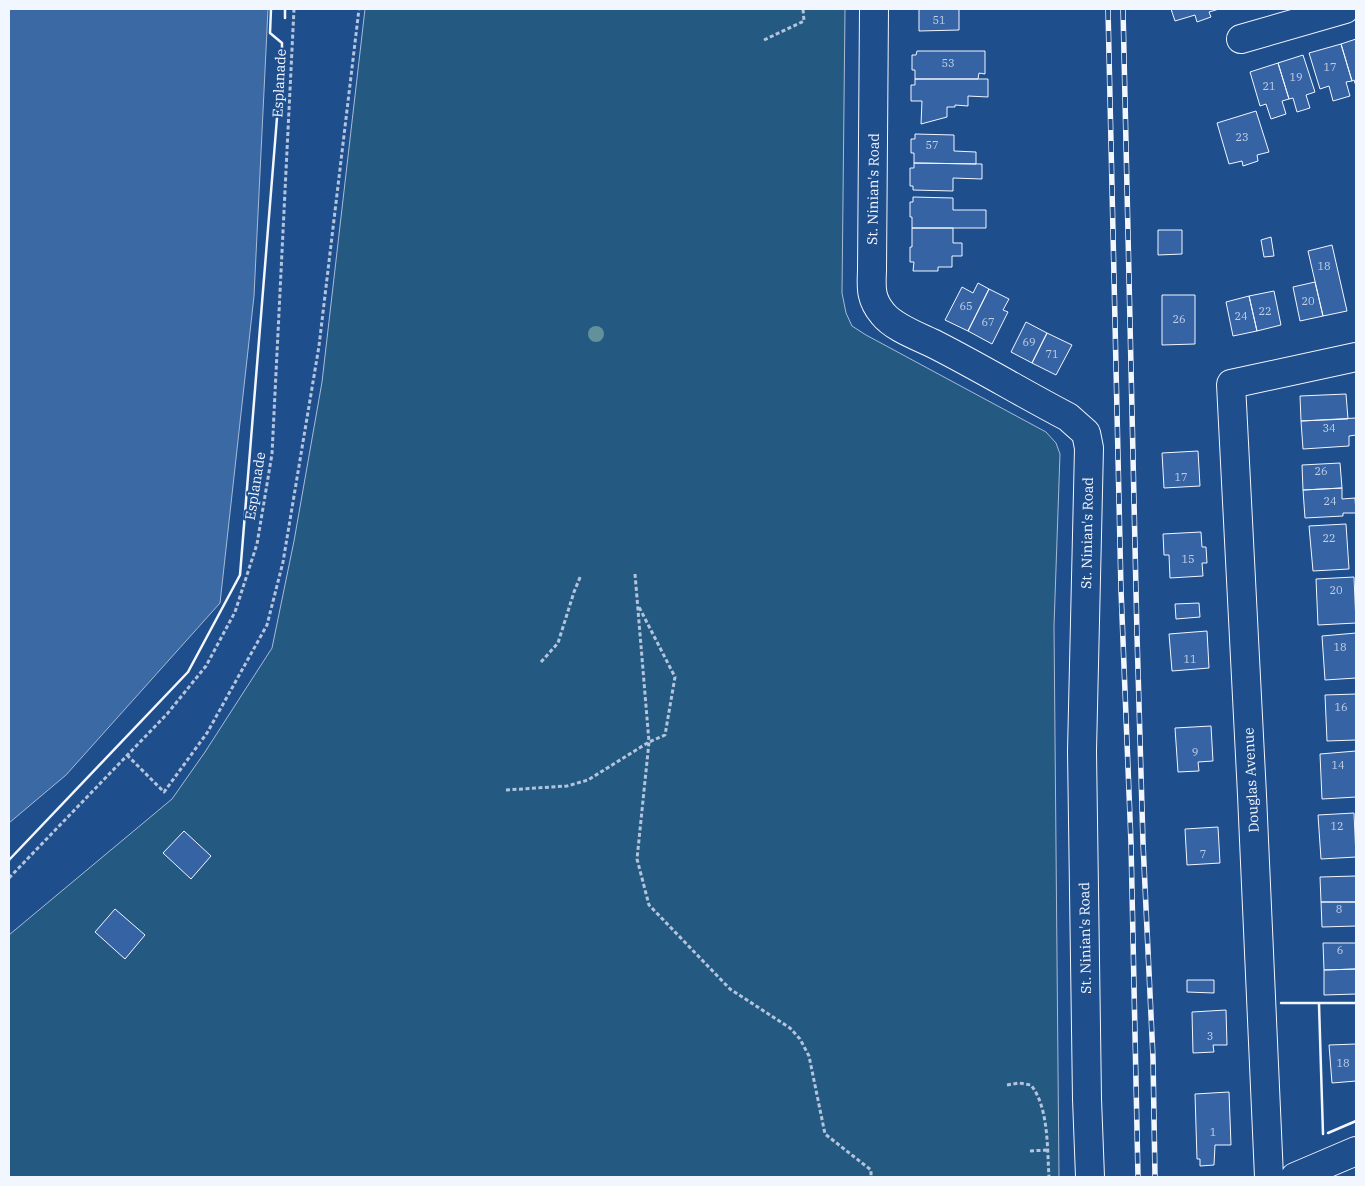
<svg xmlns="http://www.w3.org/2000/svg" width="1365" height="1186" viewBox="0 0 1365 1186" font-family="'IBM Plex Serif',serif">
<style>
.green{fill:#245a82;stroke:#a8bbd7}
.water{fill:#3b69a3;stroke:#a8bbd7}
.building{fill:#3563a3;stroke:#f2f6ff}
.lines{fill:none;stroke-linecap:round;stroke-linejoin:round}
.minor-casing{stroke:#f2f6ff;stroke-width:30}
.path{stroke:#b3c4dc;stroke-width:3;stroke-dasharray:4 2.5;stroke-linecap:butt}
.minor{stroke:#1f4e8c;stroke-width:28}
.rail-casing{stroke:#f2f6ff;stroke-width:5.5}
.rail{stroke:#1f4e8c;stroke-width:4;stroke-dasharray:11;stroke-linecap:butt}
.wall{stroke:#f2f6ff;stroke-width:2.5}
.tree{fill:#61919a}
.labels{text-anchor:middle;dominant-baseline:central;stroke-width:4;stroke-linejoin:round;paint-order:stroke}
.number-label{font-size:11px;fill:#c3d1e8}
.street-label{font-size:14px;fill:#f2f6ff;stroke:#1f4e8c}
</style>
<rect width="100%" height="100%" fill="#1f4e8c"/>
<path class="green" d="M365,9h480l-3,284 4,20 6,13 14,9 180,97 10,11 4,11 -6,172 5,551h-1050v-242l163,-136 33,-47 67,-104 22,-107 28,-159z"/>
<path class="water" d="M9,9h259l-14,287 -34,307 -154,172 -57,48z"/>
<path class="building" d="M919,9h40v21l-40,1z
M1171,9h48l-10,3 2,5 -14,5 -2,-7 -20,6z
M1356,39v47l-2,-6 -2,1 -11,-37z
M1341,44l11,37 -6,1 4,14 -17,5 -4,-15 -9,3 -11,-36z
M917,51h68v23l-6,-1 -1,6h-63v-9h-3v-15h4z
M1303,55l12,37 -9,3 4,13 -13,4 -4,-14 -4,1 -11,-36z
M1278,63l11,36 -7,2 4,13 -15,5 -5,-15 -6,2 -10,-34z
M915,79h73v18l-20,-1v10l-13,-1v2h-8v10l-26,7 1,-23h-11v-16h4z
M1256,111l13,41 -12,3 1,6 -15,5 -1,-5 -13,3 -12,-41z
M915,134l39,1v16l22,1v12l-62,-1v-10h-3v-14h4z
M914,163l68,1v15l-29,-1v13l-40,-1v-4h-3v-18h4z
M913,197l40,1v12h33v18h-74v-11h-2v-15h3z
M912,228h41v15h9v13h-10v11h-14v4h-25l1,-9h-4v-15h2z
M1158,230h24v24l-24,1z
M1271,237l3,19 -10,1 -3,-17z
M1332,245l15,66 -24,5 -15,-65z
M1315,282l8,34 -23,5 -7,-34z
M978,283l11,6 -21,42 -23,-11 17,-33 11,6z
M989,289l20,10 -6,11 5,2 -16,32 -24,-13z
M1274,291l7,34 -24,6 -8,-35z
M1162,295h33v49l-33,1z
M1249,296l8,35 -24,5 -7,-34z
M1026,322l21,11 -15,30 -21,-11z
M1047,333l25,12 -16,30 -24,-12z
M1346,394l2,25 -47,2 -1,-25z
M1356,418v17l-7,1v10l-46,3 -2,-28z
M1198,451l2,35 -36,2 -2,-35z
M1340,463l2,25 -39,2 -1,-25z
M1342,488v11l13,-1 1,15h-13v3l-38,2 -2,-28z
M1346,524l3,45 -36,2 -4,-45z
M1201,532l1,15h4l1,16h-5l1,13 -33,2 -1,-23h-5l-1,-21z
M1354,577l2,46 -38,2 -2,-46z
M1199,603l1,14 -24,2 -1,-15z
M1207,631l2,37 -37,3 -3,-37z
M1356,633v45l-31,2 -3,-44z
M1356,694v46l-29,1 -2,-46z
M1211,726l2,35 -15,1 1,9 -21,1 -3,-44z
M1356,751v46l-34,2 -2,-45z
M1354,813l2,44 -35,2 -3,-44z
M1218,827l2,36 -33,2 -2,-36z
M184,831l27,25 -20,23 -28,-26z
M1356,876v26h-35l-1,-25z
M1321,902h35v24l-34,1z
M115,909l30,26 -20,24 -30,-27z
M1323,943h33v26l-32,1z
M1356,969v25l-32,1v-25z
M1187,980h27v13l-27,-1z
M1226,1010l1,35h-14l1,7 -21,1 -1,-41z
M1356,1044v37l-24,2 -3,-38z
M1229,1092l2,53h-16l-1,20 -14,1v-7h-3l-2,-65z"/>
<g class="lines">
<defs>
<path id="minor" d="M874,9l-2,262c-1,18 -1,29 11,43 11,14 37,23 53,31 45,23 88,49 132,72l18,16 3,15 -7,303 5,348 3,78
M1241,39l104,-30
M1269,1177l-17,-382 -21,-411 125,-27
M1295,1177l61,-26"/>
</defs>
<use href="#minor" class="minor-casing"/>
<path class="path" d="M764,40l40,-19 -1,-12
M635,574l14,168 -12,117 12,46 81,84 60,39 10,11 9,17 16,78 46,36v7
M541,662l17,-19 16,-51 7,-17
M127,755l37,37 43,-59 60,-108 16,-63 36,-216 40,-337
M506,790l61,-4 21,-6 61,-38 16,-7 10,-58 -36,-70
M9,878l158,-164 39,-48 29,-54 22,-68 15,-90 22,-445
M1007,1085l12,-2 12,2c18,23 16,63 18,92
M1030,1151l17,-1"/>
<use href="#minor" class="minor"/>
<defs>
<path id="rail" d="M1108,9l13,581 10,253 7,334
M1123,9l14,626 6,208 10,215 2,119"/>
</defs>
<use href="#rail" class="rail-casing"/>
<use href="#rail" class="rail"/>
<path class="wall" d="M285,18v-9
M9,860l179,-188 52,-97 42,-519v-13l-12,-10 1,-24
M1281,1003h75
M1319,1004l4,130
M1328,1133l28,-12"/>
</g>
<circle class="tree" cx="596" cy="334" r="8"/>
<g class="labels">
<g class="number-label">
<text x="939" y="20">51</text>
<text x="948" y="63">53</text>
<text x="1330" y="67">17</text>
<text x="1296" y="77">19</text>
<text x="1269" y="86">21</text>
<text x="1242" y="137">23</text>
<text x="932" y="145">57</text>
<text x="1324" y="266">18</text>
<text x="1308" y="301">20</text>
<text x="966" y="306">65</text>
<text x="1265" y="311">22</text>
<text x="1241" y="316">24</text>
<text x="1179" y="319">26</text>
<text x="988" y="322">67</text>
<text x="1029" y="342">69</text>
<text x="1052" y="354">71</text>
<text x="1329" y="428">34</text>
<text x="1321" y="471">26</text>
<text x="1181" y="477">17</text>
<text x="1330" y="501">24</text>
<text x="1329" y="538">22</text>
<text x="1188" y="559">15</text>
<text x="1336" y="590">20</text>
<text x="1340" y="647">18</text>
<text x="1190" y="659">11</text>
<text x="1341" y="707">16</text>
<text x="1195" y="752">9</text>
<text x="1338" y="765">14</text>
<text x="1337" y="826">12</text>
<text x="1203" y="854">7</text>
<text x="1339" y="909">8</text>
<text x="1340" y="950">6</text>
<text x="1210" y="1036">3</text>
<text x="1343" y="1063">18</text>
<text x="1213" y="1132">1</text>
</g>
<g class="street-label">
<text transform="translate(279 83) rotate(-87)">Esplanade</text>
<text transform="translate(873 189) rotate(-89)">St. Ninian's Road</text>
<text transform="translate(255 486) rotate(-81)">Esplanade</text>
<text transform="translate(1087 533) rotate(-89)">St. Ninian's Road</text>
<text transform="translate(1251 780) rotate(-93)">Douglas Avenue</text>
<text transform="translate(1085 938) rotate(-91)">St. Ninian's Road</text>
</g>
</g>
<rect width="1365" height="1186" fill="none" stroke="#f2f6ff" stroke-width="20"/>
</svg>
